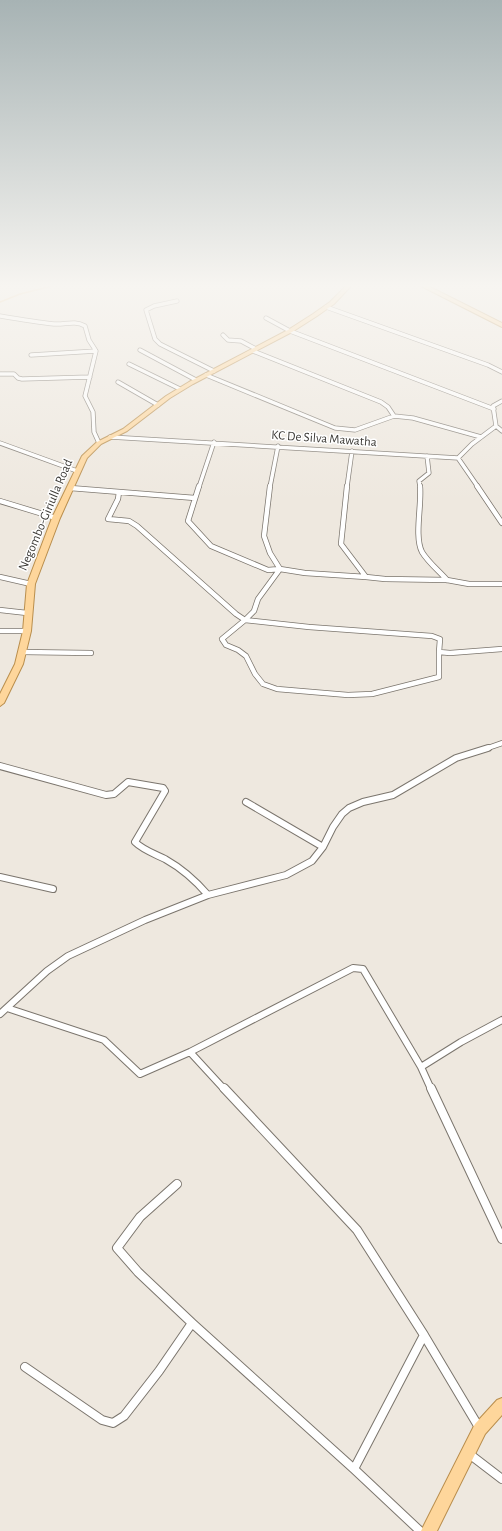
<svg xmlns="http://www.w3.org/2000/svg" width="502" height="1531" viewBox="0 0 502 1531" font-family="'Alegreya Sans',sans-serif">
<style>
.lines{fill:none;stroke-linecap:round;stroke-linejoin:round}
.stream{stroke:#e7b165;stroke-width:1.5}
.minor-far3-casing{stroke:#7b756d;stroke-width:5}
.minor-far2-casing{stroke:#7b756d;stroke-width:6}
.minor-far1-casing{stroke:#7b756d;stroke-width:8}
.minor-casing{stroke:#7b756d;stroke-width:10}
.primary-casing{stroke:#b98e4d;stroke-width:2}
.minor-far3{stroke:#fff;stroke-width:3.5}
.minor-far2{stroke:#fff;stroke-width:4.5}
.minor-far1{stroke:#fff;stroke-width:6}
.minor{stroke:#fff;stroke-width:8}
.primary{fill:#fed69b;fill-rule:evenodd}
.labels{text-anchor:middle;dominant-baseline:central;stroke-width:3;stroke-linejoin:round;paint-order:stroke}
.far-street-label{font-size:13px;fill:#3c3a36;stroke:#fff}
</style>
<rect width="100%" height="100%" fill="#eee8df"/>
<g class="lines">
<path class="stream" d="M0,302l20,-8 32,-8"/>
<defs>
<path id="minor-far3" d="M177,301l-23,5 -8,4 9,29 5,5 54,27
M326,307l162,58 14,7
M0,316c18,3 36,6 54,8 11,1 20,-4 31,2l4,14 7,11 -11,45 8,16 1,20 5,11
M266,318l24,13 204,78
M223,335l5,5 13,1 15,8
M140,350l56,30
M253,351l128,51 7,5 6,9
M31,355l65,-4
M129,364l51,25
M0,374h14l4,4 4,1 68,-2
M206,375l129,53 20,2 39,-14 19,2 68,19
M118,382l40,23
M502,401l-9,5 3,20 6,5
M110,437l348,21 20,29
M0,443l77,28
M458,458l14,-14 24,-18
M199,487l15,-45
M270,487l8,-41
M347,487l5,-36
M420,487l-1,-6 10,-8 -2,-17"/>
<path id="minor-far2" d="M199,486l-11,35 23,25 57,24 12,-1
M270,486l-6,50 6,17 10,16 25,4 61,4
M347,486l-6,58 25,33 19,2 62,1 22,4h33
M420,486c2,19 -6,50 2,66 6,10 17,19 25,28
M477,486l25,37
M70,488l125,10
M119,492l-1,7 -10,20 21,2 8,5 99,88 9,6 -23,19 4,6 12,5 8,6 9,18 8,10 14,5 71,6 24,-1 67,-17v-25
M0,501l56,17
M280,569l-22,30 -4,12 -9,9 64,7 123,9 8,3 -1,13 11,1 52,-4
M0,577l31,7
M0,610l27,3
M0,631h27
M22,652l69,1
M485,749l17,-6"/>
<path id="minor-far1" d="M0,766l106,29 8,-1 14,-12 35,6 2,3 -30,51c8,8 20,12 30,17 16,9 31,22 43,36
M246,802l77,45
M0,877l53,12
M7,1008l97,32 36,34 50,-22 163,-84 10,1 58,98 10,22
M0,1014l47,-43 21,-15 77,-36 63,-25 78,-20 26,-14 11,-14 10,-20 9,-13 7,-6 14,-6 30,-7 63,-37 32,-10
M190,1052l34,37
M421,1067l40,-25 41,-22"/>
<path id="minor" d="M224,1088l133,142 67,105 56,94
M431,1088l71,151
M177,1184l-37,33 -23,31 21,24 54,51
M25,1367l77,53 11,3 11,-7 35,-45 33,-48 162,146 66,62
M468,1453l34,26
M354,1469l70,-134"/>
<path id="primary" d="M346,286h5l-17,18 -17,12 -25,16 -99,52 -23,14 -43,33 -26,13 -14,14 -27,60 -25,66 -4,47 -8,33 -19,39 -4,3v-12l15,-30 8,-33 4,-47 25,-66 30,-62 15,-14 26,-13 43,-33 23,-14 99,-52 25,-16 17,-12z
M421,286h7l74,37v4z
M502,1398v17l-17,19 -48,97h-16l54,-107 22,-24z"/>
</defs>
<use href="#minor-far3" class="minor-far3-casing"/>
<use href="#minor-far2" class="minor-far2-casing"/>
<use href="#minor-far1" class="minor-far1-casing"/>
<use href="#minor" class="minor-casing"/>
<use href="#primary" class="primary-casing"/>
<use href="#minor-far3" class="minor-far3"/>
<use href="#minor-far2" class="minor-far2"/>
<use href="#minor-far1" class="minor-far1"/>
<use href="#minor" class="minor"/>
<use href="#primary" class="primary"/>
</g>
<linearGradient id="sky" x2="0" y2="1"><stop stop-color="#a7b3b4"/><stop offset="0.57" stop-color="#f7f5f1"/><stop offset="1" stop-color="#f7f5f1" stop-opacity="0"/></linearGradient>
<rect width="502" height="501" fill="url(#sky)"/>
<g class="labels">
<g class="far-street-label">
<text transform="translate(324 439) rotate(4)">KC De Silva Mawatha</text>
<text transform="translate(46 515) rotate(-67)">Negombo-Giriulla Road</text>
</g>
</g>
</svg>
